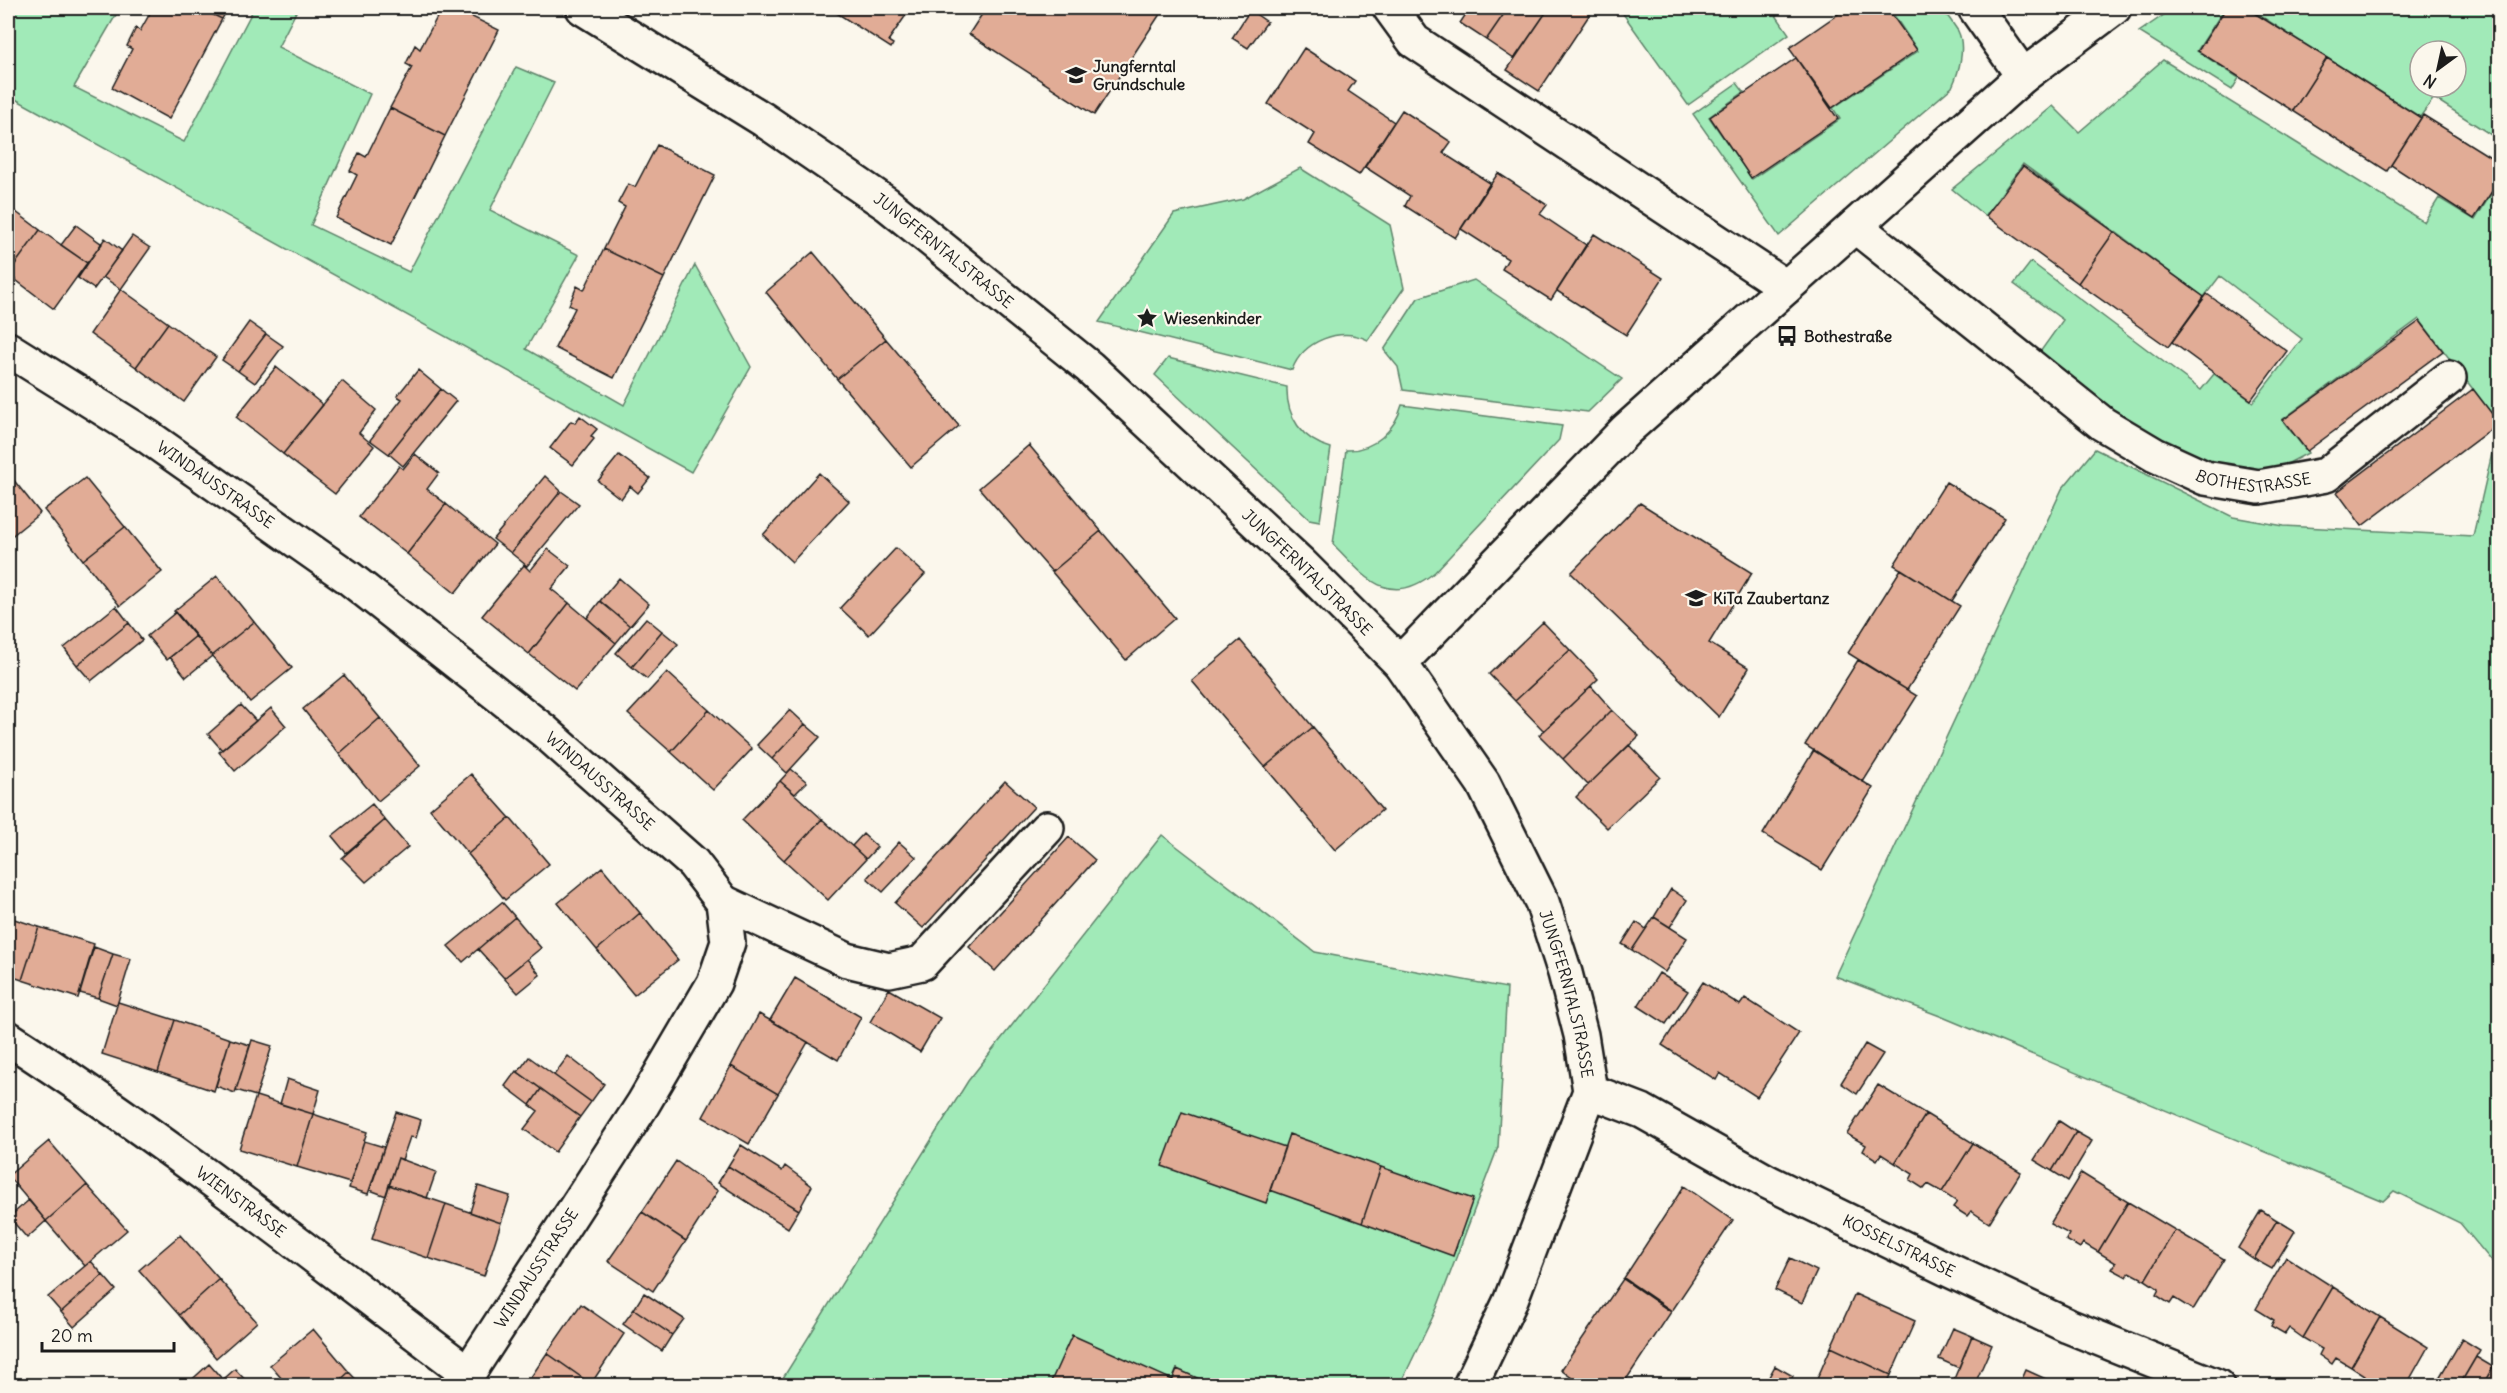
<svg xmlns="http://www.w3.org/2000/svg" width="2507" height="1393" viewBox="0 0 2507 1393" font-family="Delius,sans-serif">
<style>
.green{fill:#a1eab8;stroke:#5e836a;stroke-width:1.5;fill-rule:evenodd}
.building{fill:#e1ac96;stroke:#1c1c1c;stroke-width:1.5}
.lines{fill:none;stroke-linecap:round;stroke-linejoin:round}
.minor-casing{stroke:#1c1c1c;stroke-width:38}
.minor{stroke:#fbf7ec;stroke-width:33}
.labels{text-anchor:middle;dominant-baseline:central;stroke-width:4.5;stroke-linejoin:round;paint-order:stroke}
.poi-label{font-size:16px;font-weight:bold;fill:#1c1c1c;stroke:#fbf7ec;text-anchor:start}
.street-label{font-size:16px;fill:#1c1c1c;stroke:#fbf7ec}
</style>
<rect width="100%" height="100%" fill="#fbf7ec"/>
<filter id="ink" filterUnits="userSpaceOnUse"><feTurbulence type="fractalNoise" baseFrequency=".0167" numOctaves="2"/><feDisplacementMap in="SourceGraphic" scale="12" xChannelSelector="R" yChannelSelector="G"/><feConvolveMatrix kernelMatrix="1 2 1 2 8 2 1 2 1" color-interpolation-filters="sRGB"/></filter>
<g filter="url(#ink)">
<path class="green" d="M8,8h112l-46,79 110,55 70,-134h44l-20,39 92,47 -59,131 98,47 107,-205 38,16 -64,127 89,45 -53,94 98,56 71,-140 56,102 -60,105 -683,-377z
M1619,8h152l18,26 -101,71z
M1889,8h52c6,7 12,15 17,23 8,16 1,41 -6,56l-173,149 -86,-122 44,-31 7,9 -35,25 43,62 88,-60 -7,-11 85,-57z
M2174,8h51l-28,43 42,27 -7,12 -93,-58z
M2248,8h251v132l-65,-42 -14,19zM2420,51h36v36h-36z
M2163,60l261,162 15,-24 36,22 24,-39v1089l-39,-47 -66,-32 -11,10 -443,-185 -105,-40 227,-487 33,-40 138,68 51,9 189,10 26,-113 -80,-104 -137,101 26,33 -25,13 -24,5h-27l-69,-23 -123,-96 23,-32 -49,-36 17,-22 170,128 13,-16 39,28 49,-63 -82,-63 -16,21 -181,-133 -38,52 -33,-27 101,-83 26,26z
M1300,168l90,57 14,63 -36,52c-28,-14 -65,1 -76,30l-193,-48 75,-108 69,-15z
M1474,280l148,99 -34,33 -185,-22 -5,-23 -14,-17 34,-52z
M1168,358l119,29c-1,30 15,53 44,61l-11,73 -11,-2 -154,-144z
M1402,405l160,21 -3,14 -124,132c-46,38 -70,5 -102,-28l13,-94c28,1 49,-20 56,-45z
M1162,835l153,117 192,36 -9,159 -61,161 -37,77 -622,1 190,-305z"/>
<path class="building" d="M153,8h46l23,11 -53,100 -57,-31 20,-39 -5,-3 9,-18 4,3z
M199,8h29l-6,11z
M442,8h12l45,22 -54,106 -55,-28 22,-41 -6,-3 9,-19 5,4z
M829,8h82l-23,33 5,3 -2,4z
M986,8h178l-70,107 -125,-81z
M1470,8h38l-22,32 -26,-17z
M1508,8h41l-35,51 -28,-19z
M1549,8h45l-55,83 -32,-21z
M1847,8h40l30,42 -85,58 -43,-60z
M2226,8h20l81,50 -34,53 -95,-60z
M1250,10l17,12 -19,26 -16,-10z
M1304,48l51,33 -7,10 46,31 -35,53 -50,-31 6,-10 -47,-30z
M1796,58l42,61 -87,59 -41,-61z
M2327,58l94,60 -34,53 -94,-60z
M390,108l55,28 -54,109 -55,-27 21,-43 -7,-4 9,-18 7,4z
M1402,110l49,32 -8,11 47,30 -35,55 -50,-32 5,-10 -45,-29z
M2423,115l77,48v16l-26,40 -83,-54z
M657,145l58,30 -51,103 -60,-29 21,-42 -7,-4 10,-19 7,3z
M2023,166l91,66 -36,51 -92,-67z
M1498,173l49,32 -7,9 46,31 -35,55 -49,-31 6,-10 -47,-30z
M8,206l32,24 -32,44z
M76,225l26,19 -15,19 -26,-18z
M40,230l47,33 -33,46 -46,-35z
M2114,232l90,65 -36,50 -90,-64z
M1594,234l69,44 -37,57 -69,-44z
M132,236l18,12 -29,41 -18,-12z
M105,238l17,13 -28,38 -16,-11z
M604,249l60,29 -50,100 -59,-30 20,-40 -6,-3 8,-19 7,4z
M813,252l73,87 -49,40 -71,-87z
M121,289l47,34 -32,44 -46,-33z
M2207,294l80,57 -36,49 -79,-58z
M2420,321l23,30 -136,100 -24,-31z
M249,322l17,12 -28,37 -16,-11z
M168,323l48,34 -32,45 -48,-35z
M266,334l17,12 -28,37 -17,-12z
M886,339l73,87 -48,41 -74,-88z
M276,367l47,38 -40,49 -47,-37z
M418,370l23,19 -52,65 -19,-14 32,-41 -5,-3z
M342,381l34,29 -17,23 15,13 -39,48 -52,-40z
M441,389l15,12 -53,65 -14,-12z
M2473,389l26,34 -137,103 -25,-34z
M580,416l17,13 -6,7 3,3 -21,26 -23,-17 21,-27 4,2z
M1029,445l72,86 -49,41 -73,-84z
M415,454l24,19 -12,16 19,15 -39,50 -48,-37 40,-51 4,3z
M619,455l31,23 -12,15 -8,-7 -9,13 -23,-18z
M819,473l30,28 -57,61 -29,-27z
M545,476l16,15 -50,62 -18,-14z
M12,478l28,35 -32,26v-58z
M85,478l40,49 -42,33 -39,-50z
M1946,482l59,36 -53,83 -58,-36z
M561,491l18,13 -52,62 -16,-13z
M1640,503l112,70 -43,70 40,25 -30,49 -148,-144z
M446,504l49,40 -40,49 -48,-39z
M125,527l37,45 -42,34 -37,-46z
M1101,531l74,87 -49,42 -74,-88z
M896,548l29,26 -56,61 -29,-27z
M548,549l22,17 -19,23 18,14 -40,51 -47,-38 42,-51 6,6z
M1901,569l59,37 -53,84 -59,-37z
M217,576l37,46 -42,34 -38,-45z
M619,578l30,26 -19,22 -30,-25z
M600,601l30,25 -14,17 -29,-25z
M569,603l47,40 -41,48 -46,-37z
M116,606l13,17 -52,42 -13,-17z
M176,612l20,24 -29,24 -20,-24z
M646,618l16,13 -30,36 -16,-14z
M254,622l38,46 -42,34 -38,-46z
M1543,622l27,28 -55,51 -26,-27z
M129,623l13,17 -51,41 -14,-16z
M662,631l16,13 -31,35 -15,-12z
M196,636l16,20 -26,21 -16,-20z
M1240,640l73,87 -48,40 -73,-86z
M1570,650l28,29 -54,52 -29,-30z
M1858,660l59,36 -54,86 -58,-37z
M667,672l42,38 -38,42 -43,-38z
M344,675l36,43 -41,36 -36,-45z
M1591,686l21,24 -49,49 -24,-24z
M241,705l15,16 -34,29 -14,-16z
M271,708l15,18 -51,45 -16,-19z
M709,710l43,39 -39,41 -42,-38z
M790,710l15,14 -33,35 -15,-14z
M1612,710l27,26 -51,49 -25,-26z
M380,718l40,48 -42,35 -39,-47z
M805,724l15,13 -33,36 -15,-14z
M1313,727l69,83 -47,40 -70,-83z
M1629,745l31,32 -53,51 -31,-31z
M1814,750l59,38 -51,82 -59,-36z
M791,769l16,13 -12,12 -15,-13z
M471,774l39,44 -42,36 -38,-45z
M780,781l42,38 -38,41 -42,-40z
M1005,781l29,26 -111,121 -28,-25z
M372,804l13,16 -39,33 -14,-17z
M510,818l39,46 -44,36 -37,-46z
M822,819l44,40 -38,41 -44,-40z
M385,820l23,27 -42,35 -24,-24z
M863,834l14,13 -11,12 -14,-13z
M1069,837l26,23 -100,111 -26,-24z
M899,842l17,15 -33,35 -16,-14z
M602,867l38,46 -43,37 -39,-47z
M1671,889l16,11 -17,27 -16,-10z
M502,902l13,15 -52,45 -15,-16z
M640,913l38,47 -44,35 -37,-45z
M8,917l31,10 -17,53 -14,-5z
M515,917l26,31 -37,30 -26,-29z
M1654,917l33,21 -22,34 -33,-22z
M1636,922l10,7 -14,21 -10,-6z
M39,927l55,17 -16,54 -56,-18z
M94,947l19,7 -15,44 -18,-5z
M113,954l18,5 -14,46 -19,-7z
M527,959l13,16 -22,18 -14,-15z
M1659,973l29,18 -22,33 -28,-18z
M795,978l66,39 -23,43 -68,-40z
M1703,982l37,23 5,-7 54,35 -42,64 -37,-24 -4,7 -54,-35z
M889,989l51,29 -20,34 -50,-30z
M118,1002l57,18 -17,52 -56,-18z
M759,1014l49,28 -30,52 -47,-28z
M175,1020l55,19 -16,52 -56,-19z
M230,1039l20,6 -15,48 -19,-7z
M252,1040l20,6 -16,50 -20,-6z
M1865,1044l18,10 -26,40 -16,-11z
M568,1056l36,28 -13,18 -37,-27z
M529,1057l62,45 -11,15 -62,-45z
M731,1066l47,28 -29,50 -46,-27z
M516,1071l25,18 -11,16 -25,-19z
M287,1079l33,11 -7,24 -33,-10z
M1878,1085l48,29 -31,49 -14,-9 -4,6 -14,-9 3,-6 -19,-11z
M541,1089l39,28 -25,35 -31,-23 14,-18 -8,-6z
M256,1096l57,18 -16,53 -58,-18z
M396,1112l25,8 -5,18 -6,-1 -8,23 -4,-2 -12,38 -16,-6z
M1182,1112l103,35 -19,56 -104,-37z
M313,1114l54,18 -17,51 -53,-16z
M1926,1114l47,29 -31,49 -14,-8 -4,5 -14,-9 3,-6 -18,-11z
M2059,1121l17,11 -24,39 -18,-11z
M2076,1132l16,9 -24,40 -16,-10z
M1289,1134l92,33 -19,56 -92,-33z
M49,1141l38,44 -41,36 -38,-45z
M364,1141l20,6 -16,47 -19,-6z
M1973,1143l48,29 -32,51 -18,-12 -4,5 -14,-9 4,-5 -15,-10z
M741,1145l41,26 3,-5 27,20 -13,24 -71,-44z
M398,1158l38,14 -9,26 -38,-13z
M676,1161l42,30 -32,50 -44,-29z
M728,1166l71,44 -11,18 -70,-45z
M1381,1167l92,32 -20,57 -91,-33z
M2081,1173l47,29 -30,50 -15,-9 -3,5 -14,-8 3,-6 -19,-10z
M87,1185l40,45 -42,36 -39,-45z
M389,1185l57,19 -18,54 -56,-19z
M478,1186l32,10 -9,27 -31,-11z
M1684,1186l49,34 -61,91 -48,-33z
M29,1200l17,21 -19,17 -18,-21z
M2128,1202l47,28 -30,50 -15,-8 -3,5 -15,-8 4,-6 -18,-11z
M446,1204l55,19 -17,53 -56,-18z
M2261,1210l16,10 -23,39 -16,-11z
M642,1212l44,29 -33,50 -45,-30z
M2277,1220l18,11 -23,38 -18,-10z
M2175,1230l49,29 -31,51 -19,-12 -4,6 -14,-9 3,-6 -14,-9z
M180,1235l39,44 -40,36 -40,-45z
M2286,1257l47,30 -30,51 -14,-10 -4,6 -14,-8 3,-6 -18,-11z
M1790,1258l27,13 -15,32 -27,-13z
M91,1261l12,14 -42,37 -13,-15z
M103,1275l13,15 -42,37 -13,-15z
M219,1279l38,43 -41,36 -37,-43z
M1623,1279l48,33 -49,74h-39l-22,-16z
M2333,1287l47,30 -29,50 -15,-9 -4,6 -13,-9 3,-6 -19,-11z
M644,1293l40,26 -12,16 -38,-26z
M1855,1294l60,27 -24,54 -60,-28z
M581,1304l43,30 -33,50 -44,-31z
M634,1309l38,26 -10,16 -39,-27z
M2380,1317l48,30 -22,39h-38l-6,-4 3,-6 -14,-9z
M1953,1328l19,8 -13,32 -20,-9z
M313,1329l36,43 -15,14h-46l-18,-21z
M1072,1335l101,45 -3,6h-121z
M1972,1336l20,9 -18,41h-4l-16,-7z
M2462,1339l18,11 -21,36h-7l-13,-8z
M1831,1347l60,28 -5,11h-72z
M547,1353l44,31 -1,2h-65z
M2476,1357l17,10 -11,19h-23z
M209,1364l14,16 -7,6h-31z
M1775,1366l18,10 -5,10h-24z
M2493,1367l7,4v15h-18z
M235,1369l13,14 -3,3h-29z
M1177,1369l38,17h-45z
M2026,1370l35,16h-42z
M349,1372l13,14h-28z"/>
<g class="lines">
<defs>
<g id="minor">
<path id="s1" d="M583,8l181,112 123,84 202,163 211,196 100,100 83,120 59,119 23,71 16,62 9,56 -80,211 -40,84"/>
<path d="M1390,8l24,33 372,246"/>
<path d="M1975,8l48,68"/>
<path id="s2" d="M1855,226l248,198 52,31 50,23 54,9 67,-12 123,-97"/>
<path id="s3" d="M8,349l139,87 201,141 196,154 149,132 30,39 5,40 -14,41 -71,121 -183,282"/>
<path d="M1400,663l226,-233 397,-354 91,-68"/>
<path d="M723,902l124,58 42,10 33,-7 125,-135"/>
<path id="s4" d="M8,1038c159,103 309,221 460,335"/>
<path id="s5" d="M1590,1091l52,20 126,71 179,87 121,57 149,60"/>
</g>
</defs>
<use href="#minor" class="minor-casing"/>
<use href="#minor" class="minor"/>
</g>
</g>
<defs>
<symbol id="school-bare" viewBox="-9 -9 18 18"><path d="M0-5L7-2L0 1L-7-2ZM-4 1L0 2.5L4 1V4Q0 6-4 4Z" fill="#1c1c1c" stroke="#fbf7ec" stroke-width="2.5" paint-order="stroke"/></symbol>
<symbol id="sight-bare" viewBox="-9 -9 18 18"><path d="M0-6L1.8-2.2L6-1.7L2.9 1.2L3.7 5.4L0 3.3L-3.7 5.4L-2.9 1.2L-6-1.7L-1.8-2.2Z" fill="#1c1c1c" stroke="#fbf7ec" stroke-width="2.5" paint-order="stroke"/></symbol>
<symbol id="bus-bare" viewBox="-9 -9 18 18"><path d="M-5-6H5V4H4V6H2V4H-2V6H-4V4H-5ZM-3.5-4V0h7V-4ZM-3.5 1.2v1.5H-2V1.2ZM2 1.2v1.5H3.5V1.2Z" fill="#1c1c1c" stroke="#fbf7ec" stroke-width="2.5" paint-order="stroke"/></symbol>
</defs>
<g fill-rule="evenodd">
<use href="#school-bare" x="1061" y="60" width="30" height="30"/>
<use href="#sight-bare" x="1132" y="303" width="30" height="30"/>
<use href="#bus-bare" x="1772" y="321" width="30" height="30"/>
<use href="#school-bare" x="1681" y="583" width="30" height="30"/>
</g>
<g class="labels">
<g class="poi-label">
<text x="1093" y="66">Jungferntal<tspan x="1093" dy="18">Grundschule</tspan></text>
<text x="1164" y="318">Wiesenkinder</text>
<text x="1804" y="336">Bothestraße</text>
<text x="1713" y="598">KiTa Zaubertanz</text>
</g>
<g class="street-label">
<text stroke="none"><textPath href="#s1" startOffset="435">JUNGFERNTALSTRASSE</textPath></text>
<text stroke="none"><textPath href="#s2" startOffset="482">BOTHESTRASSE</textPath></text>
<text stroke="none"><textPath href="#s3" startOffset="248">WINDAUSSTRASSE</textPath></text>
<text stroke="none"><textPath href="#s1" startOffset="921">JUNGFERNTALSTRASSE</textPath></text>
<text stroke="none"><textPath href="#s3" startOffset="734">WINDAUSSTRASSE</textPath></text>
<text stroke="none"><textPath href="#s1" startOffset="1425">JUNGFERNTALSTRASSE</textPath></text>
<text stroke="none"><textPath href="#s4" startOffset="285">WIENSTRASSE</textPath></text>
<text stroke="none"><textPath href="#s5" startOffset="346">KOSSELSTRASSE</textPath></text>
<text transform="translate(536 1268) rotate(-57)">WINDAUSSTRASSE</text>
</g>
</g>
<rect width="2507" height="1393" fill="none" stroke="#fbf7ec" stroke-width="30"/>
<rect x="15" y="15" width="2477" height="1363" fill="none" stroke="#1c1c1c" stroke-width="2" filter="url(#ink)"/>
<g transform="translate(2438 69) rotate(213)"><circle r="28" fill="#fbf7ec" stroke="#a29f99" stroke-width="1.5"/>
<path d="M0-4.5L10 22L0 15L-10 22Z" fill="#1c1c1c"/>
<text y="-9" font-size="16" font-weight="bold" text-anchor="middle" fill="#1c1c1c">N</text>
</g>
<path d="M42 1342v9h132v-9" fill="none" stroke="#1c1c1c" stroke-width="3"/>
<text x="51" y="1342" font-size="18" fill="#1c1c1c" stroke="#fbf7ec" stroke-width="4.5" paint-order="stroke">20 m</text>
</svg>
